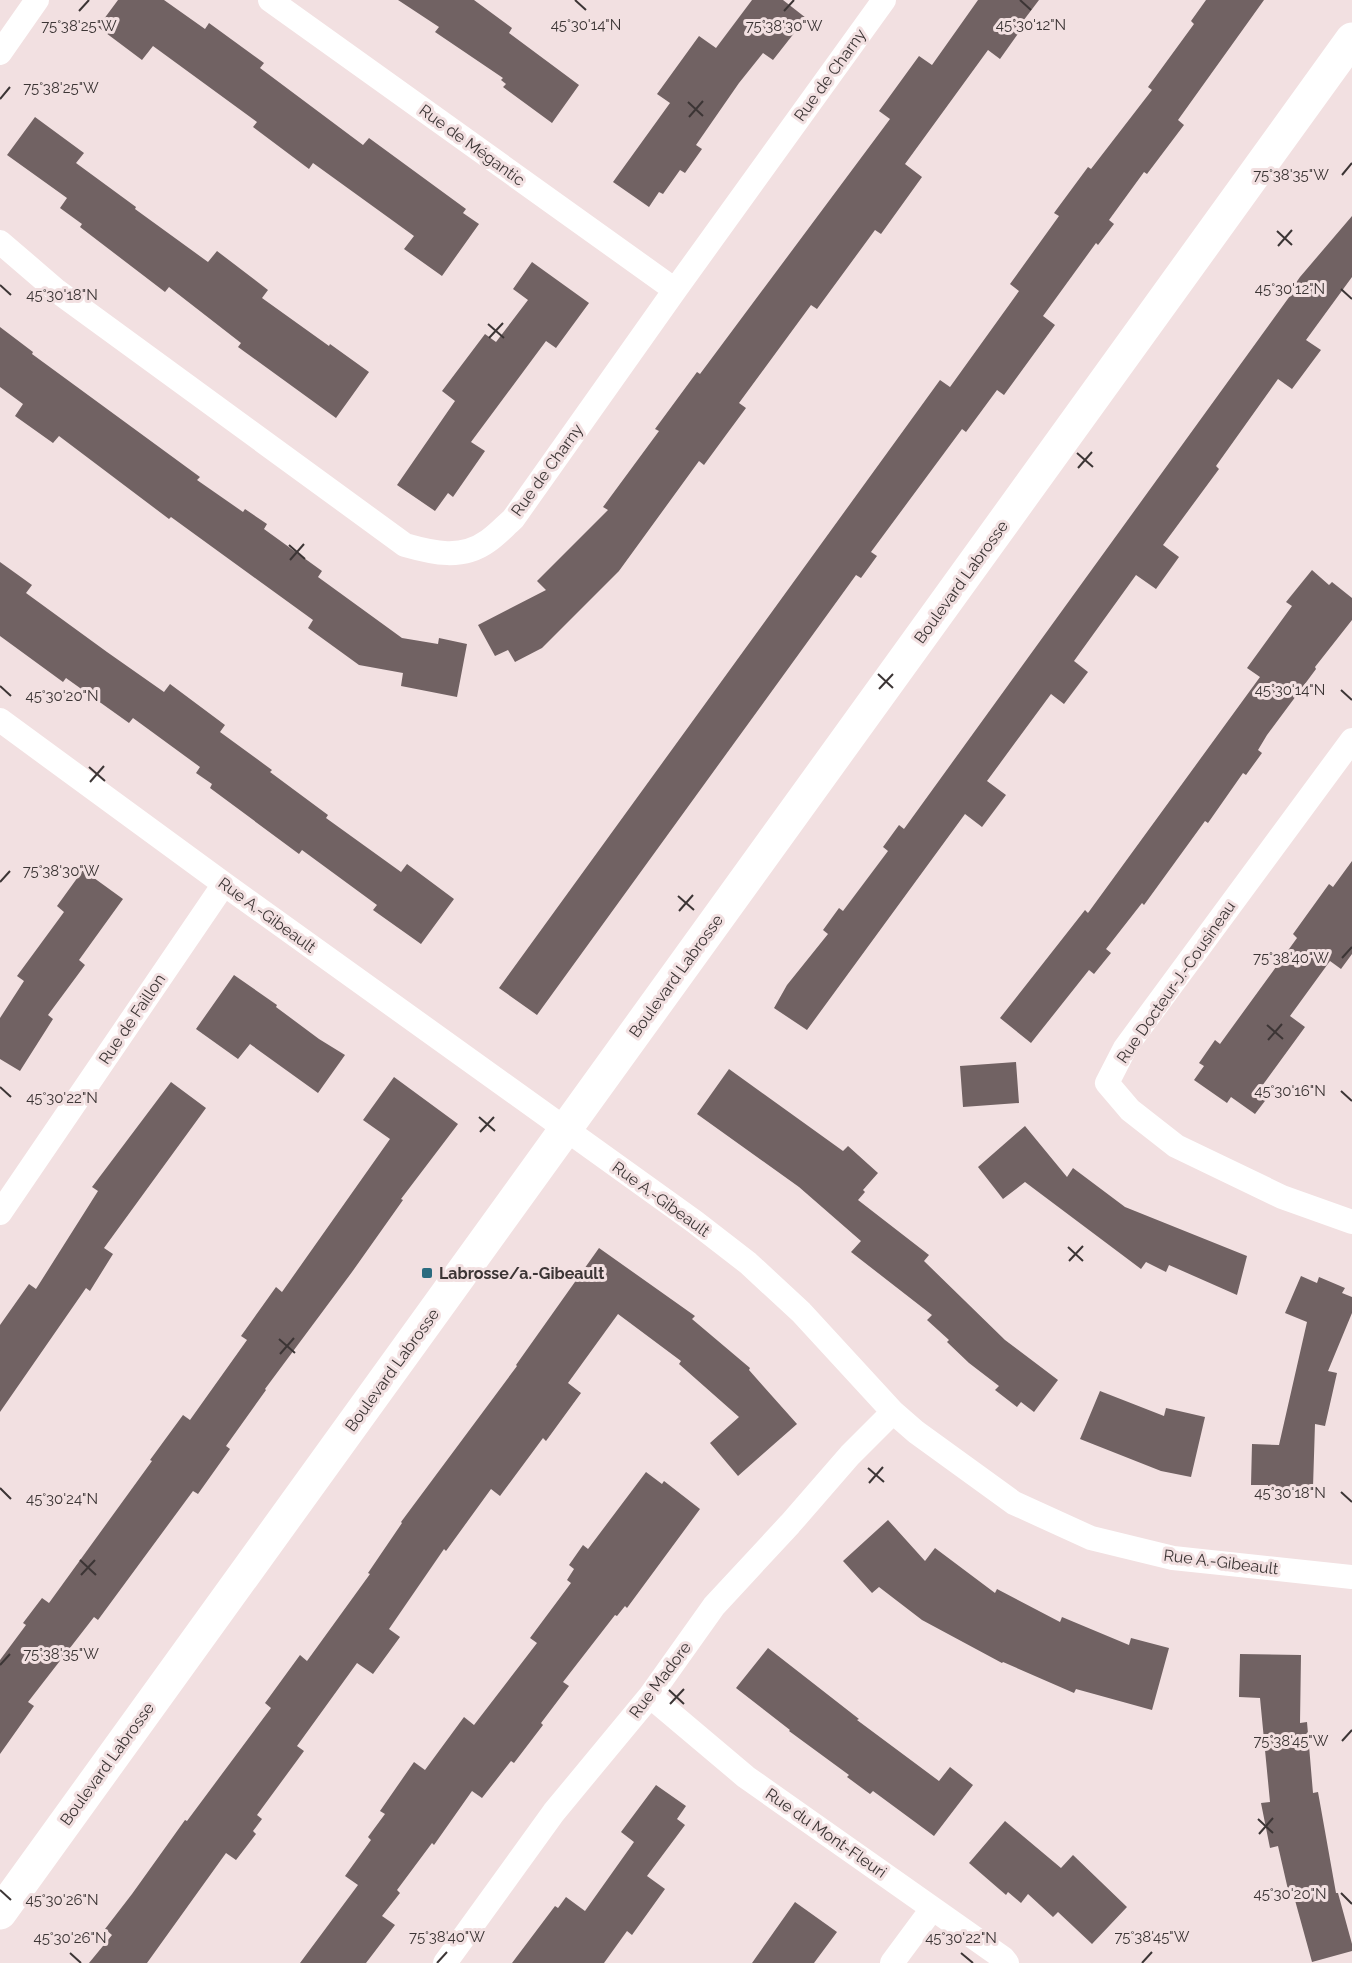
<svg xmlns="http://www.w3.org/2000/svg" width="1352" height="1963" viewBox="0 0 1352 1963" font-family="Raleway,sans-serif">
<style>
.building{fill:#716263}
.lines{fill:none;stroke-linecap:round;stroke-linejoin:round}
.street{stroke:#fff;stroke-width:24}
.secondary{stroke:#fff;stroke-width:33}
.ticks{fill:none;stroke:#3c3535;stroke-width:2}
.poi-dot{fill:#2b6b7f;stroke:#f2e0e1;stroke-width:2}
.labels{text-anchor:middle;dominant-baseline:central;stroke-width:6;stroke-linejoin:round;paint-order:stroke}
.street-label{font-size:16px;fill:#3c3535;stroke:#f2e0e1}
.poi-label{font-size:16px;font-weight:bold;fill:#3c3535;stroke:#f2e0e1;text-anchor:start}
.ticks-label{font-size:15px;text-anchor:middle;fill:#3c3535;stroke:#f2e0e1;stroke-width:6;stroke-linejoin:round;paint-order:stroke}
</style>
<rect width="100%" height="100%" fill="#f2e0e1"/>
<path class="building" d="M118,0h46l41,29 4,-6 55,40 -4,5 103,77 6,-7 97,71 -3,4 16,11 -37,52 -38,-27 10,-13 -101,-73 -4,6 -56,-42 4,-5 -104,-76 -11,14 -44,-33z
M398,0h76l38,28 -3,5 70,52 -27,38 -49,-36 3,-3 -5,-4 2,-2 -68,-46 4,-5z
M752,0h31l23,18 -33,42 -10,-7 -24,30 -43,62 6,4 -17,24 -5,-3 -17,24 -4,-2 -10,15 -36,-25 57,-79 -13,-9 42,-58 17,12z
M978,0h61l-22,29 3,2 -20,28 -12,-9 -83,114 17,13 -41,57 -6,-4 -58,79 -6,-4 -72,98 7,5 -20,27 -22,30 -5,-4 -80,110 -77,77 -27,14 -7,-12 -13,6 -17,-31 68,-35 -9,-9 71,-71 -5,-3 56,-76 -4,-2 42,-57 3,2 190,-255 -11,-8 40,-55 13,9z
M1206,0h58l-86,120 6,5 -37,49 -3,-2 -35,48 5,4 -16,21 -2,-2 -53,73 12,9 -51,70 -7,-5 -31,42 -4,-3 -91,123 6,4 -16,22 -5,-3 -319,440 -38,-27 441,-608 10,7 69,-96 -9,-7 49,-68 -5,-3 34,-46 3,2 61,-79 -4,-3 46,-63 -3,-3z
M35,117l49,36 -8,10 60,44 -1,2 73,53 9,-11 51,39 -6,8 67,48 1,-2 39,28 -33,46 -98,-71 3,-4 -72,-56 -4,5 -85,-65 2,-3 -22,-16 7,-10 -60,-43z
M1352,216v61l-46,63 15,10 -29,39 -14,-10 -62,87 3,3 -56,76 16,12 -23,32 -20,-14 -62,86 14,11 -24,32 -13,-10 -64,87 19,14 -24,32 -17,-13 -158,216 -33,-22 13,-23 41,-51 -5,-4 16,-22 4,3 45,-60 -5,-4 16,-22 5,4 383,-529 8,-11 -2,-2 7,-10z
M532,262l57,41 -33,45 -10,-7 -75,101 14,9 -32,46 -5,-4 -13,18 -38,-26 58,-84 -13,-10 43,-57 11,8 32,-42 -15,-11z
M0,327l33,25 -1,2 168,123 -3,3 46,32 2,-3 22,15 -3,5 58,42 -4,6 84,61 36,6 1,-6 28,6 -10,53 -56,-11 2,-13 -44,-8 -51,-37 5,-8 -142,-103 -2,2 -110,-83 -6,7 -38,-27 8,-12 -23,-17z
M0,562l32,23 -6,8 81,59 57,40 6,-8 55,41 -5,7 52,38 -2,2 58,43 -2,3 75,54 6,-8 47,35 -33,45 -48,-34 4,-5 -75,-55 -3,4 -89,-66 2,-4 -16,-11 4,-6 -67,-49 -4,5 -63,-45 -3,4 -63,-46z
M1312,570l17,15 3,-3 20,16v22l-37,47 1,2 -49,66 -9,15 4,3 -16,22 -3,-2 -35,50 -3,-2 -61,84 -2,-2 -36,46 5,4 -17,21 -5,-4 -58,73 -31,-25 85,-108 3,3 172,-236 -13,-9 45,-62 -6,-4z
M1352,861v93l-11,15 -11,-8 -40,55 15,11 -43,59 9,7 -16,21 -24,-17 -4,6 -33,-23 10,-14 -5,-3 16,-23 5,4 77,-106 -4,-4 36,-50 4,3z
M83,870l40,29 -44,61 6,5 -37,50 5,4 -33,52 -20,-12v-41l24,-37 -7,-5 47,-64 -7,-6z
M234,975l43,30 -1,2 43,32 26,16 -27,38 -68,-49 -12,15 -42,-30z
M1016,1062l3,41 -56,4 -3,-41z
M729,1069l114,82 5,-5 30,27 -15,17 2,2 -7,8 71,55 -5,6 81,79 53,40 -24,32 -13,-10 -4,5 -22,-17 4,-4 -30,-23 -22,-21 2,-2 -22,-20 5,-5 -81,-63 10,-11 -62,-54 -102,-73z
M394,1077l64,47 -57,75 2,1 -51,72 -87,117 1,1 -40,56 4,3 -32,45 -5,-3 -95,129 -4,-3 -66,85 6,4 -34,48v-94l26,-35 -3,-2 19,-25 7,5 103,-142 -2,-1 33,-45 7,5 57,-80 -6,-4 35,-49 6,5 108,-153 -27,-19z
M171,1082l35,26 -102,140 9,6 -23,37 -4,-3 -86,124v-87l29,-41 7,5 62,-98 -6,-4z
M1025,1126l42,51 6,-9 52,39 122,49 -10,39 -68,-30 -3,7 -20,-10 -5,7 -116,-87 -22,17 -25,-32z
M599,1248l96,68 -3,3 58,49 -1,2 48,54 -59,52 -28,-33 29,-26 -60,-53 2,-3 -63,-47 -50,69 13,10 -35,48 -3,-3 -43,58 -9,-7 -45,62 -2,-2 -55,80 11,8 -27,37 -16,-11 -60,83 7,5 -47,64 5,4 -9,12 3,3 -20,26 -10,-7 -79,110h-58l23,-28 -7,-6 27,-35 53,-74 2,1 84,-113 -6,-5 35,-48 7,6 63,-87 -2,-1 34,-50 -1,-1 116,-156 -1,-1z
M1301,1276l16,7 2,-6 26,11 -3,5 10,4v16l-24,58 9,2 -12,53 -10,-2 -2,63 -17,-1 -1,6 -27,-1v-6h-17l1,-41 27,1 28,-123 -22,-9z
M1100,1391l64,25 2,-8 39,9 -14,60 -30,-6 -81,-32z
M646,1472l16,12 2,-3 36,28 -73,99 -2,-2 -8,10 -2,-1 -52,67 6,4 -28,37 2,2 -29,38 -3,-2 -29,37 -10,-7 -38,54 -2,-2 -35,47 3,3 -18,23 13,9 -29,38h-66l58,-78 -13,-9 26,-36 -3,-3 17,-23 -5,-3 34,-49 11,8 39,-53 10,8 63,-82 -7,-5 41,-55 -4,-3 7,-11 -5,-4 14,-20 5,4z
M888,1520l37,41 10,-13 60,45 2,-4 63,33 2,-5 67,28 2,-7 38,10 -17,62 -76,-21 -2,4 -71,-31 -1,1 -80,-43 -43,-33 -7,6 -29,-32z
M768,1648l91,71 -2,1 82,61 11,-14 23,18 -39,51 -61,-45 -3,3 -23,-17 2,-2 -60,-44 1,-1 -54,-42z
M1240,1654l61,1 -1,68 7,-1 6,71 5,-1 18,101h2l14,51v7l-40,11 -19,-69 -4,1 -11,-48 -8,2 -9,-45 9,-1 -10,-104 -21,-1z
M656,1785l30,21 -9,13 8,6 -38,51 18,13 -33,46 -5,-4 -23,32h-92l43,-57 3,2 8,-11 19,14 49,-69 -13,-10z
M1005,1821l56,47 12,-13 54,52 -35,37 -34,-32 -5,5 -25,-23 -7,9 -13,-11 -2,3 -37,-32z
M795,1902l42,30 -23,31h-62z"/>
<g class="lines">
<path class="street" d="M270,0l405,290
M0,53l37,-53
M0,242l57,49 348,254c28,8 57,15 83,-4 9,-6 17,-15 25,-22l162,-229 209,-290
M0,720l224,164 471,338 53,41 53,49 92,100 23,20 98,71 77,35 82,20 179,19
M1352,740l-227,308 -18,35 23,27 46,36 106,51 70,25
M0,1213l224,-329
M650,1696l96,81 257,181 4,5
M445,1963l109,-151 96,-116 64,-90 76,-82 60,-69 43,-43
M892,1963l40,-54"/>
<path class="secondary" d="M0,1913l1352,-1874"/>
</g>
<path class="ticks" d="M575,0l11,10M1020,0l11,10M79,11l10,-11M784,11l10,-11M0,99l10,-12M688,102l15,14M689,117l14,-16M1342,175l10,-12M1277,231l15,14M1278,246l14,-16M0,285l11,10M1341,289l11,10M488,324l16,14M489,338l14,-15M1077,453l16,14M1078,468l14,-16M289,545l16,14M290,560l14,-16M878,674l15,14M0,686l11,10M879,689l14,-15M1341,690l11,10M89,767l16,14M90,782l14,-16M0,882l10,-11M678,896l16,14M679,911l14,-16M1342,958l10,-11M1267,1025l16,14M1268,1040l14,-16M0,1087l11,10M1341,1091l11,10M479,1117l16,14M480,1132l14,-15M1068,1247l15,14M1069,1261l14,-15M279,1339l16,14M280,1354l14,-16M868,1468l16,14M869,1483l14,-16M0,1488l11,11M1341,1492l11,10M80,1560l16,15M81,1575l14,-15M0,1665l10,-11M669,1690l15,14M670,1704l14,-15M1342,1741l10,-11M1258,1819l15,14M1259,1834l14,-16M0,1890l11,10M1341,1893l11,11M70,1953l11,10M961,1953l12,10M437,1963l10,-11M1142,1963l10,-11"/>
<rect class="poi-dot" x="421" y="1267" width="12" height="12" rx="3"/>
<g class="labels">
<g class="street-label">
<text transform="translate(830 75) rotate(-54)">Rue de Charny</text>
<text transform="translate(472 145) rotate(36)">Rue de Mégantic</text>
<text transform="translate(547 470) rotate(-54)">Rue de Charny</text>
<text transform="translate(961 582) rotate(-54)">Boulevard Labrosse</text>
<text transform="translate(267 915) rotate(36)">Rue A.-Gibeault</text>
<text transform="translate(676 976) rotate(-54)">Boulevard Labrosse</text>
<text transform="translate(1176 982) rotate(-55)">Rue Docteur-J.-Cousineau</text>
<text transform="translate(132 1019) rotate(-56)">Rue de Faillon</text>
<text transform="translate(661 1199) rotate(36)">Rue A.-Gibeault</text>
<text transform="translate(392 1370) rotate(-54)">Boulevard Labrosse</text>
<text transform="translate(1221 1562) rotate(7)">Rue A.-Gibeault</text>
<text transform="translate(660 1680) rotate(-53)">Rue Madore</text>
<text transform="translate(107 1764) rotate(-54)">Boulevard Labrosse</text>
<text transform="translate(826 1833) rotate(35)">Rue du Mont-Fleuri</text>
</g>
<g class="poi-label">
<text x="439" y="1273">Labrosse/a.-Gibeault</text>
</g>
</g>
<g class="ticks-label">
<text x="586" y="30">45°30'14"N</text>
<text x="1031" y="30">45°30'12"N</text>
<text x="79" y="31">75°38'25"W</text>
<text x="784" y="31">75°38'30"W</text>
<text x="61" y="93">75°38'25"W</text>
<text x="1291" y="180">75°38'35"W</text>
<text x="1290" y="294">45°30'12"N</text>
<text x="62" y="300">45°30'18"N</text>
<text x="1290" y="695">45°30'14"N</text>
<text x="62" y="701">45°30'20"N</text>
<text x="61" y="876">75°38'30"W</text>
<text x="1291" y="963">75°38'40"W</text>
<text x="1290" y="1096">45°30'16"N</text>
<text x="62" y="1103">45°30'22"N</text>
<text x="1290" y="1498">45°30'18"N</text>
<text x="62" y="1504">45°30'24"N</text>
<text x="61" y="1659">75°38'35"W</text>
<text x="1291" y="1746">75°38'45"W</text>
<text x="1290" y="1899">45°30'20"N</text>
<text x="62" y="1905">45°30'26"N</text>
<text x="447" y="1942">75°38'40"W</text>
<text x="1152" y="1942">75°38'45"W</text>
<text x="70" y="1943">45°30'26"N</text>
<text x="961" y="1943">45°30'22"N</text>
</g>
</svg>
